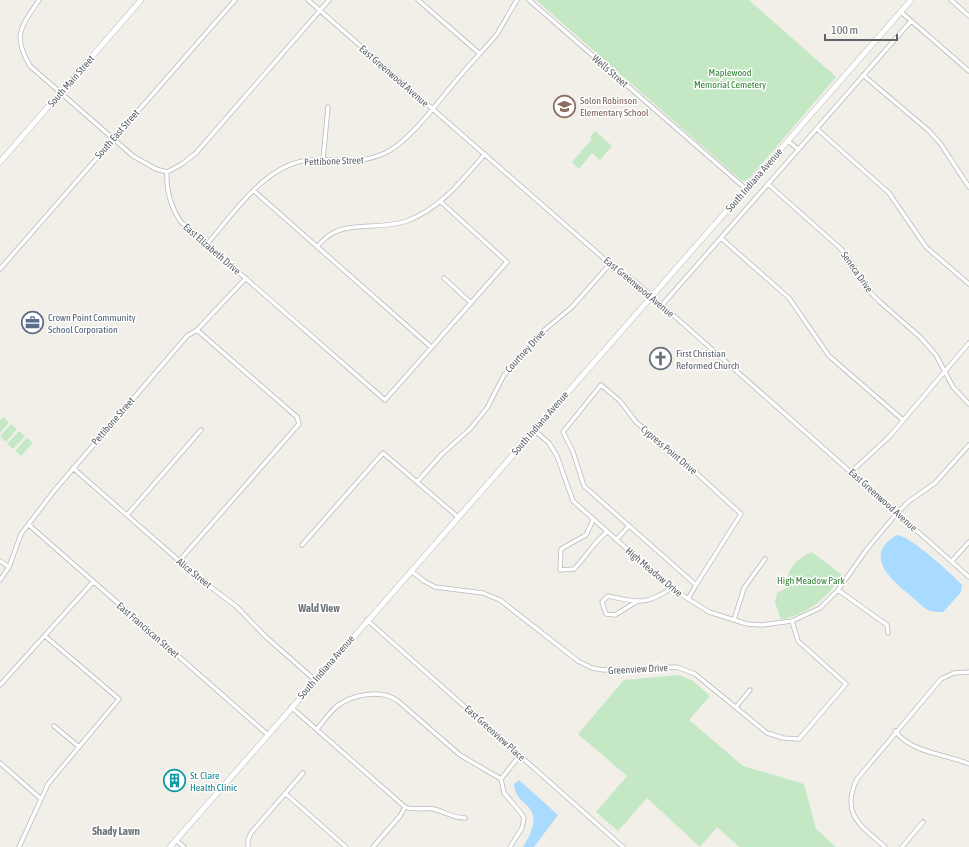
<svg xmlns="http://www.w3.org/2000/svg" width="969" height="847" viewBox="0 0 969 847" font-family="'Asap Condensed',sans-serif">
<style>
.green{fill:#c4e8c4}
.water{fill:#a9daff}
.lines{fill:none;stroke-linecap:round;stroke-linejoin:round}
.street-casing{stroke:#b7babe;stroke-width:5}
.secondary-casing{stroke:#b8bcc1;stroke-width:6}
.street{stroke:#fff;stroke-width:3.5}
.secondary{stroke:#fff;stroke-width:5}
.labels{text-anchor:middle;dominant-baseline:central;stroke-width:3;stroke-linejoin:round;paint-order:stroke}
.street-label{font-size:10px;fill:#5e6368;stroke:#fff}
.park-label{font-size:10px;fill:#338236;stroke:#fff}
.education-label{font-size:10px;fill:#785e54;stroke:#fff;text-anchor:start}
.service-label{font-size:10px;fill:#4e5e75;stroke:#fff;text-anchor:start}
.worship-label{font-size:10px;fill:#5b616d;stroke:#fff;text-anchor:start}
.culture-label{font-size:10px;fill:#0d838f;stroke:#fff;text-anchor:start}
.neighbourhood-label{font-size:11px;font-weight:bold;fill:#6f757a;stroke:#fff}
</style>
<rect width="100%" height="100%" fill="#f1efe7"/>
<path class="green" d="M536,0h213l87,77 -89,104h-5z
M595,131l17,15 -12,14 -8,-7 -13,16 -7,-7 20,-23 -2,-2z
M3,417l6,5 -9,11v-13z
M11,424l6,5 -11,13 -6,-6z
M19,431l6,5 -12,13 -6,-5z
M27,438l6,5 -12,13 -6,-5z
M812,552l30,23 -1,3c-17,22 -32,35 -60,42l-6,-18 2,-9c13,-5 10,-10 12,-20 3,-10 14,-17 23,-21z
M679,675l14,6 17,15 -21,24 54,46 61,18 12,45 20,18h-97l-22,-20 -17,20 -53,-49 -29,33 -22,-19 31,-36 -49,-42 46,-54z"/>
<path class="water" d="M897,535c12,0 56,40 65,50l-1,7 -18,20c-4,0 -11,0 -15,-2 -6,-3 -12,-10 -17,-14 -20,-16 -49,-41 -14,-61z
M519,780l39,35 -24,32h-11c28,-46 -8,-37 -9,-63z"/>
<g class="lines">
<defs>
<path id="street" d="M39,0c-18,27 -27,35 -9,66l103,90 23,13 11,3
M308,0l302,264 27,19 332,294
M418,0l61,53
M529,0l217,189
M951,0l18,16
M901,12l68,59
M863,75l65,55 12,13 29,44
M817,129l72,64 37,54 43,37
M788,141l10,8
M323,160l5,-53
M167,172c-1,19 3,34 14,50l204,178 122,-138 -66,-60
M167,172l15,-8 14,-11 133,-153
M768,184l72,64 8,9 20,33 12,12 40,35 16,18 17,32 16,17
M254,191l177,156
M721,238l68,60 40,58 74,64
M207,244c27,-31 60,-82 104,-84 28,-2 46,6 74,-7 26,-12 56,-56 76,-78 11,-14 25,-27 36,-41 7,-11 13,-23 20,-34
M317,247c5,-6 11,-12 18,-15 20,-9 50,-3 72,-11 34,-13 55,-41 78,-67
M0,269l235,-269
M444,278l26,24
M662,305l249,-284
M601,385l19,16 16,21 56,47 49,45 -45,71 -112,-99 -11,-34 -10,-20z
M534,430l15,13 8,13 16,45 98,87 38,24 38,12 15,1 30,-4 28,-13 18,-18 29,-41 30,-36 11,-11 27,-19 34,-38
M73,468l127,111 37,28 29,30 49,43
M851,472l38,-35 80,-94
M417,482l25,-28 28,-25 17,-21 17,-33 38,-43 30,-25 38,-43
M127,515l74,-85
M593,520l-7,15 -25,14 -1,21 14,-1c12,-12 19,-26 33,-37
M29,525l238,209
M616,540l12,-13
M302,545l81,-92 75,64
M0,561l9,6
M179,561l120,-137 -2,-7 -100,-87
M952,561l17,-19
M411,571l13,10 11,6 48,6 17,7 78,61 14,7 11,2 74,-3 18,7 72,59 16,5 16,1 47,-55 -48,-43 -6,-20
M0,580l9,-13 12,-33 33,-43 133,-155 10,-6 49,-52
M838,590l49,35 1,8
M688,599l8,-14
M636,602l-21,13 -9,-1 -4,-12 6,-6c27,6 39,10 63,-8
M367,620l256,227
M734,620l10,-32 21,-29
M0,685l93,-103
M291,707l114,100c9,4 19,0 29,2 11,3 19,9 31,9
M736,707l14,-17
M54,726l24,20
M317,729c6,-7 13,-17 20,-23 16,-12 45,-17 61,-5l62,54 41,24 19,-24
M895,731c18,23 49,22 74,33
M0,763l40,35
M501,779l3,14 17,20 3,5 -2,10 -12,19
M286,794l60,53
M176,840l8,7
M19,847l29,-63 71,-85 -74,-63
M248,847v-7l3,-7 52,-60
M373,847l27,-31 5,-9
M885,847c-24,-21 -45,-33 -28,-68l84,-100 13,-6 15,-1
M902,847l21,-25"/>
<path id="secondary" d="M0,162l141,-162
M170,847l741,-847"/>
</defs>
<use href="#street" class="street-casing"/>
<use href="#secondary" class="secondary-casing"/>
<use href="#street" class="street"/>
<use href="#secondary" class="secondary"/>
</g>
<defs>
<symbol id="school-ring" viewBox="-11 -11 22 22"><circle r="9.5" fill="#fff" stroke="#8d6e63" stroke-width="1.5"/><path d="M0-5L7-2L0 1L-7-2ZM-4 1L0 2.5L4 1V4Q0 6-4 4Z" fill="#8d6e63"/></symbol>
<symbol id="office-ring" viewBox="-11 -11 22 22"><circle r="9.5" fill="#fff" stroke="#5c6f8a" stroke-width="1.5"/><path d="M-6-3h4V-5.5h4V-3h4V5H-6ZM-1-4.5V-3h2v-1.5ZM-6 0V1H6V0Z" fill="#5c6f8a"/></symbol>
<symbol id="church-ring" viewBox="-11 -11 22 22"><circle r="9.5" fill="#fff" stroke="#6b7280" stroke-width="1.5"/><path d="M-1.2-6h2.4v3.5h3.3v2.4h-3.3V6h-2.4V-.1h-3.3v-2.4h3.3Z" fill="#6b7280"/></symbol>
<symbol id="building-ring" viewBox="-11 -11 22 22"><circle r="9.5" fill="#fff" stroke="#0f9aa8" stroke-width="1.5"/><path d="M-4-6H4V6H1V3H-1V6H-4ZM-2.5-4.3h1.7v1.8h-1.7ZM.8-4.3h1.7v1.8H.8ZM-2.5-1h1.7V.8h-1.7ZM.8-1h1.7V.8H.8Z" fill="#0f9aa8"/></symbol>
</defs>
<g fill-rule="evenodd">
<use href="#school-ring" x="552" y="94" width="25" height="25"/>
<use href="#office-ring" x="20" y="310" width="25" height="25"/>
<use href="#church-ring" x="648" y="346" width="25" height="25"/>
<use href="#building-ring" x="162" y="768" width="25" height="25"/>
</g>
<g class="labels">
<g class="street-label">
<text transform="translate(610 71) rotate(41)">Wells Street</text>
<text transform="translate(394 76) rotate(41)">East Greenwood Avenue</text>
<text transform="translate(71 81) rotate(-49)">South Main Street</text>
<text transform="translate(117 134) rotate(-49)">South East Street</text>
<text transform="translate(334 161) rotate(-2)">Pettibone Street</text>
<text transform="translate(754 180) rotate(-49)">South Indiana Avenue</text>
<text transform="translate(212 249) rotate(41)">East Elizabeth Drive</text>
<text transform="translate(857 272) rotate(55)">Seneca Drive</text>
<text transform="translate(639 287) rotate(40)">East Greenwood Avenue</text>
<text transform="translate(525 351) rotate(-48)">Courtney Drive</text>
<text transform="translate(113 421) rotate(-49)">Pettibone Street</text>
<text transform="translate(540 423) rotate(-49)">South Indiana Avenue</text>
<text transform="translate(669 450) rotate(40)">Cypress Point Drive</text>
<text transform="translate(883 500) rotate(42)">East Greenwood Avenue</text>
<text transform="translate(654 572) rotate(40)">High Meadow Drive</text>
<text transform="translate(194 573) rotate(39)">Alice Street</text>
<text transform="translate(148 630) rotate(41)">East Franciscan Street</text>
<text transform="translate(326 667) rotate(-49)">South Indiana Avenue</text>
<text transform="translate(638 669) rotate(-3)">Greenview Drive</text>
<text transform="translate(495 733) rotate(42)">East Greenview Place</text>
</g>
<g class="park-label">
<text x="730" y="72">Maplewood<tspan x="730" dy="12">Memorial Cemetery</tspan></text>
<text x="811" y="580">High Meadow Park</text>
</g>
<g class="education-label">
<text x="580" y="100">Solon Robinson<tspan x="580" dy="12">Elementary School</tspan></text>
</g>
<g class="service-label">
<text x="48" y="317">Crown Point Community<tspan x="48" dy="12">School Corporation</tspan></text>
</g>
<g class="worship-label">
<text x="676" y="353">First Christian<tspan x="676" dy="12">Reformed Church</tspan></text>
</g>
<g class="culture-label">
<text x="190" y="775">St. Clare<tspan x="190" dy="12">Health Clinic</tspan></text>
</g>
<g class="neighbourhood-label">
<text x="319" y="608">Wald View</text>
<text x="116" y="831">Shady Lawn</text>
</g>
</g>
<path d="M825 34v6h72v-6" fill="none" stroke="#5e6368" stroke-width="2"/>
<text x="831" y="34" font-size="12" fill="#5e6368" stroke="#ffffff" stroke-width="3" paint-order="stroke">100 m</text>
</svg>
